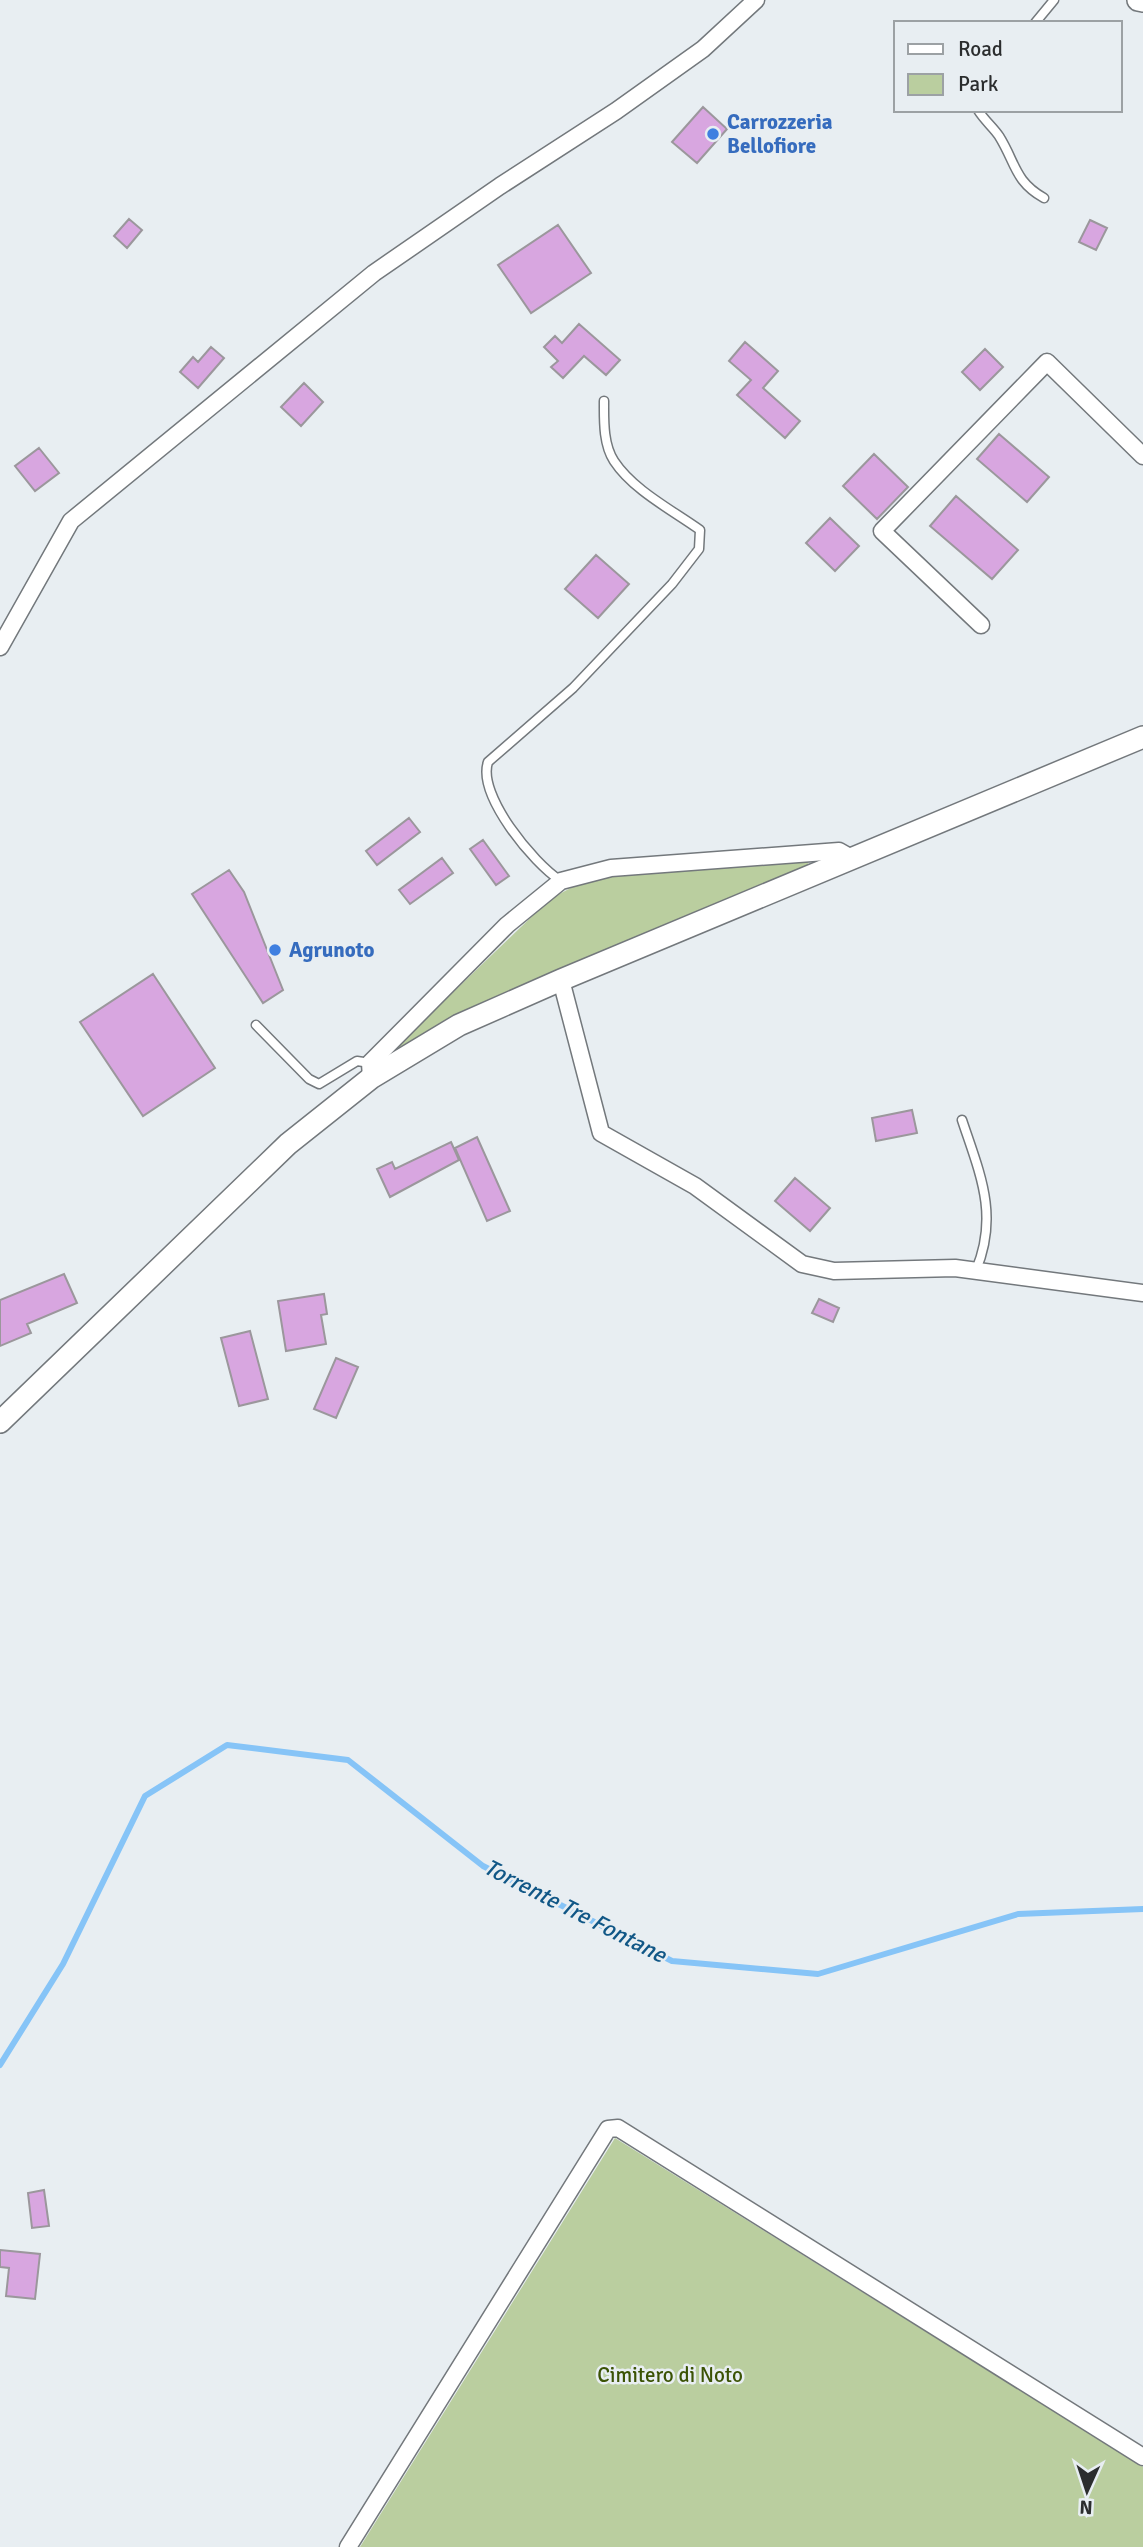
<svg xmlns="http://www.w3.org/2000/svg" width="1143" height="2547" viewBox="0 0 1143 2547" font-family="Signika,sans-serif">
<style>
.green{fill:#bace9f}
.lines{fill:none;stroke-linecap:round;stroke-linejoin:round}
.stream{stroke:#86c4f7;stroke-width:6}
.building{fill:#d8a6e0;stroke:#9b979c;stroke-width:2}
.lane-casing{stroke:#73787c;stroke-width:11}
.street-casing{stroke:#73787c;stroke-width:19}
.secondary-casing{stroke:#73787c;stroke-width:24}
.lane{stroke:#fff;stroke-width:8}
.street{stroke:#fff;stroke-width:16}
.secondary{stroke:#fff;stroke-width:21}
.shop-dot{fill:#3f7fe0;stroke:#e8eef2;stroke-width:2.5}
.labels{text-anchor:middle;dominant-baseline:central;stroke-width:5;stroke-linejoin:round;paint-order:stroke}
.shop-label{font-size:21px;font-weight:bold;fill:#366cbe;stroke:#e8eef2;text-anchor:start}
.park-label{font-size:21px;fill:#3b5305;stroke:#e8eef2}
.water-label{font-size:23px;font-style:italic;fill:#115786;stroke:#e8eef2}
</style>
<rect width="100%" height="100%" fill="#e8eef2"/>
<path class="green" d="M807,861l2,4 -360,155 -58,32 159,-153 30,-16 34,-7z
M615,2138l528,329v80h-783z"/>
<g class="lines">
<path class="stream" d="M0,2065l63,-101 82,-168 82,-51 121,15 135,106 189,95 146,13 200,-60 125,-5"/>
</g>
<path class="building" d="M703,107l24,22 -30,34 -25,-21z
M129,219l13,11 -15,18 -13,-12z
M1090,220l17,8 -11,22 -17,-8z
M558,225l33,48 -60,40 -33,-48z
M579,324l41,36 -14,15 -22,-19 -21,22 -12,-11 7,-6 -14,-14 11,-11 7,7z
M745,342l33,29 -15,17 37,33 -15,17 -48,-43 14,-15 -22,-19z
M211,347l13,11 -26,30 -18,-16 13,-15 5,5z
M985,349l18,18 -23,23 -18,-18z
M304,383l19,19 -22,24 -20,-19z
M999,434l50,43 -22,25 -50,-43z
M39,448l20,25 -24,18 -20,-25z
M874,454l34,33 -31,32 -34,-33z
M956,496l62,54 -26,29 -62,-53z
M830,518l29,28 -24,25 -29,-28z
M596,555l33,29 -31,34 -33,-29z
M409,818l11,14 -43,33 -11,-14z
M483,840l26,36 -13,9 -26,-36z
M442,858l11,15 -43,31 -11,-14z
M229,870l15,22 39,98 -20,13 -71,-109z
M153,974l62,94 -72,48 -63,-94z
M912,1110l5,23 -41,8 -4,-23z
M477,1137l33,74 -23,10 -32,-73z
M451,1142l8,18 -69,37 -13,-28 15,-7 3,7z
M795,1178l35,30 -20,23 -35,-30z
M64,1274l13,29 -50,21 4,9 -31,13v-46z
M324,1294l3,20 -6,1 5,29 -40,7 -8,-50z
M819,1299l20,9 -6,14 -21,-9z
M250,1331l18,68 -29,7 -18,-68z
M336,1358l22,9 -22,51 -22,-9z
M44,2190l5,36 -17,2 -4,-35z
M0,2250l40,4 -5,45 -29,-3 3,-28 -9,-1z"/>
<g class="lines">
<defs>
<path id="lane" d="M1035,23l19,-23
M978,110c6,10 15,17 21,26 17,27 15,45 45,62
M561,881c-28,-18 -84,-86 -73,-119l85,-74 99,-104 27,-35 1,-19c-28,-20 -67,-40 -86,-69 -11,-17 -10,-41 -10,-60
M256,1025l53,54 10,5 38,-23 13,2
M962,1120c18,54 37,95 14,150"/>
<path id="street" d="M981,625l-99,-94 165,-169 96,94
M0,647l71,-126 303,-248 126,-87 116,-75 87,-62 53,-49
M561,980l40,153 94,53 107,78 32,7 121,-3 188,25
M371,1078l-1,-15 137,-138 54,-44 50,-13 228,-17 14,8
M348,2547l260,-418 10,-1 525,329"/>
<path id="secondary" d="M1138,0l5,1
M0,1422l288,-278 83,-66 88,-53 102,-45 582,-243"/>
</defs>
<use href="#lane" class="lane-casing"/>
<use href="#street" class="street-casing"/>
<use href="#secondary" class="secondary-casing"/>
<use href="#lane" class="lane"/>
<use href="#street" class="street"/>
<use href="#secondary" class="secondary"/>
</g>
<g class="shop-dot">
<circle cx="713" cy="134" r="7"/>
<circle cx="275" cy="950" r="7"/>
</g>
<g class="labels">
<g class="shop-label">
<text x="727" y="122">Carrozzeria<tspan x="727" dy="24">Bellofiore</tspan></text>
<text x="289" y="950">Agrunoto</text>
</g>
<g class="park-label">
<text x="670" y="2375">Cimitero di Noto</text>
</g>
<g class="water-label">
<text transform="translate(575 1911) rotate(27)">Torrente Tre Fontane</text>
</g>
</g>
<rect x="894" y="21" width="228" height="91" fill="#e8eef2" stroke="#9ca1a4" stroke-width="2"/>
<rect x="908" y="44" width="35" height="10" fill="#ffffff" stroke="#9ca1a4" stroke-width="2"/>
<text x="958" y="56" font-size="21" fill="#2b2d2e">Road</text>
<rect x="908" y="74" width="35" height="21" fill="#bace9f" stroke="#9ca1a4" stroke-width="2"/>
<text x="958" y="91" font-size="21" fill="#2b2d2e">Park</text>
<g transform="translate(1087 2491) rotate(183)" stroke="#e8eef2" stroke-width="5" paint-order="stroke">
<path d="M0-5L12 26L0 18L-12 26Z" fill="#2b2d2e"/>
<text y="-10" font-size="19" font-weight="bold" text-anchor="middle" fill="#2b2d2e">N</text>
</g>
</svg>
